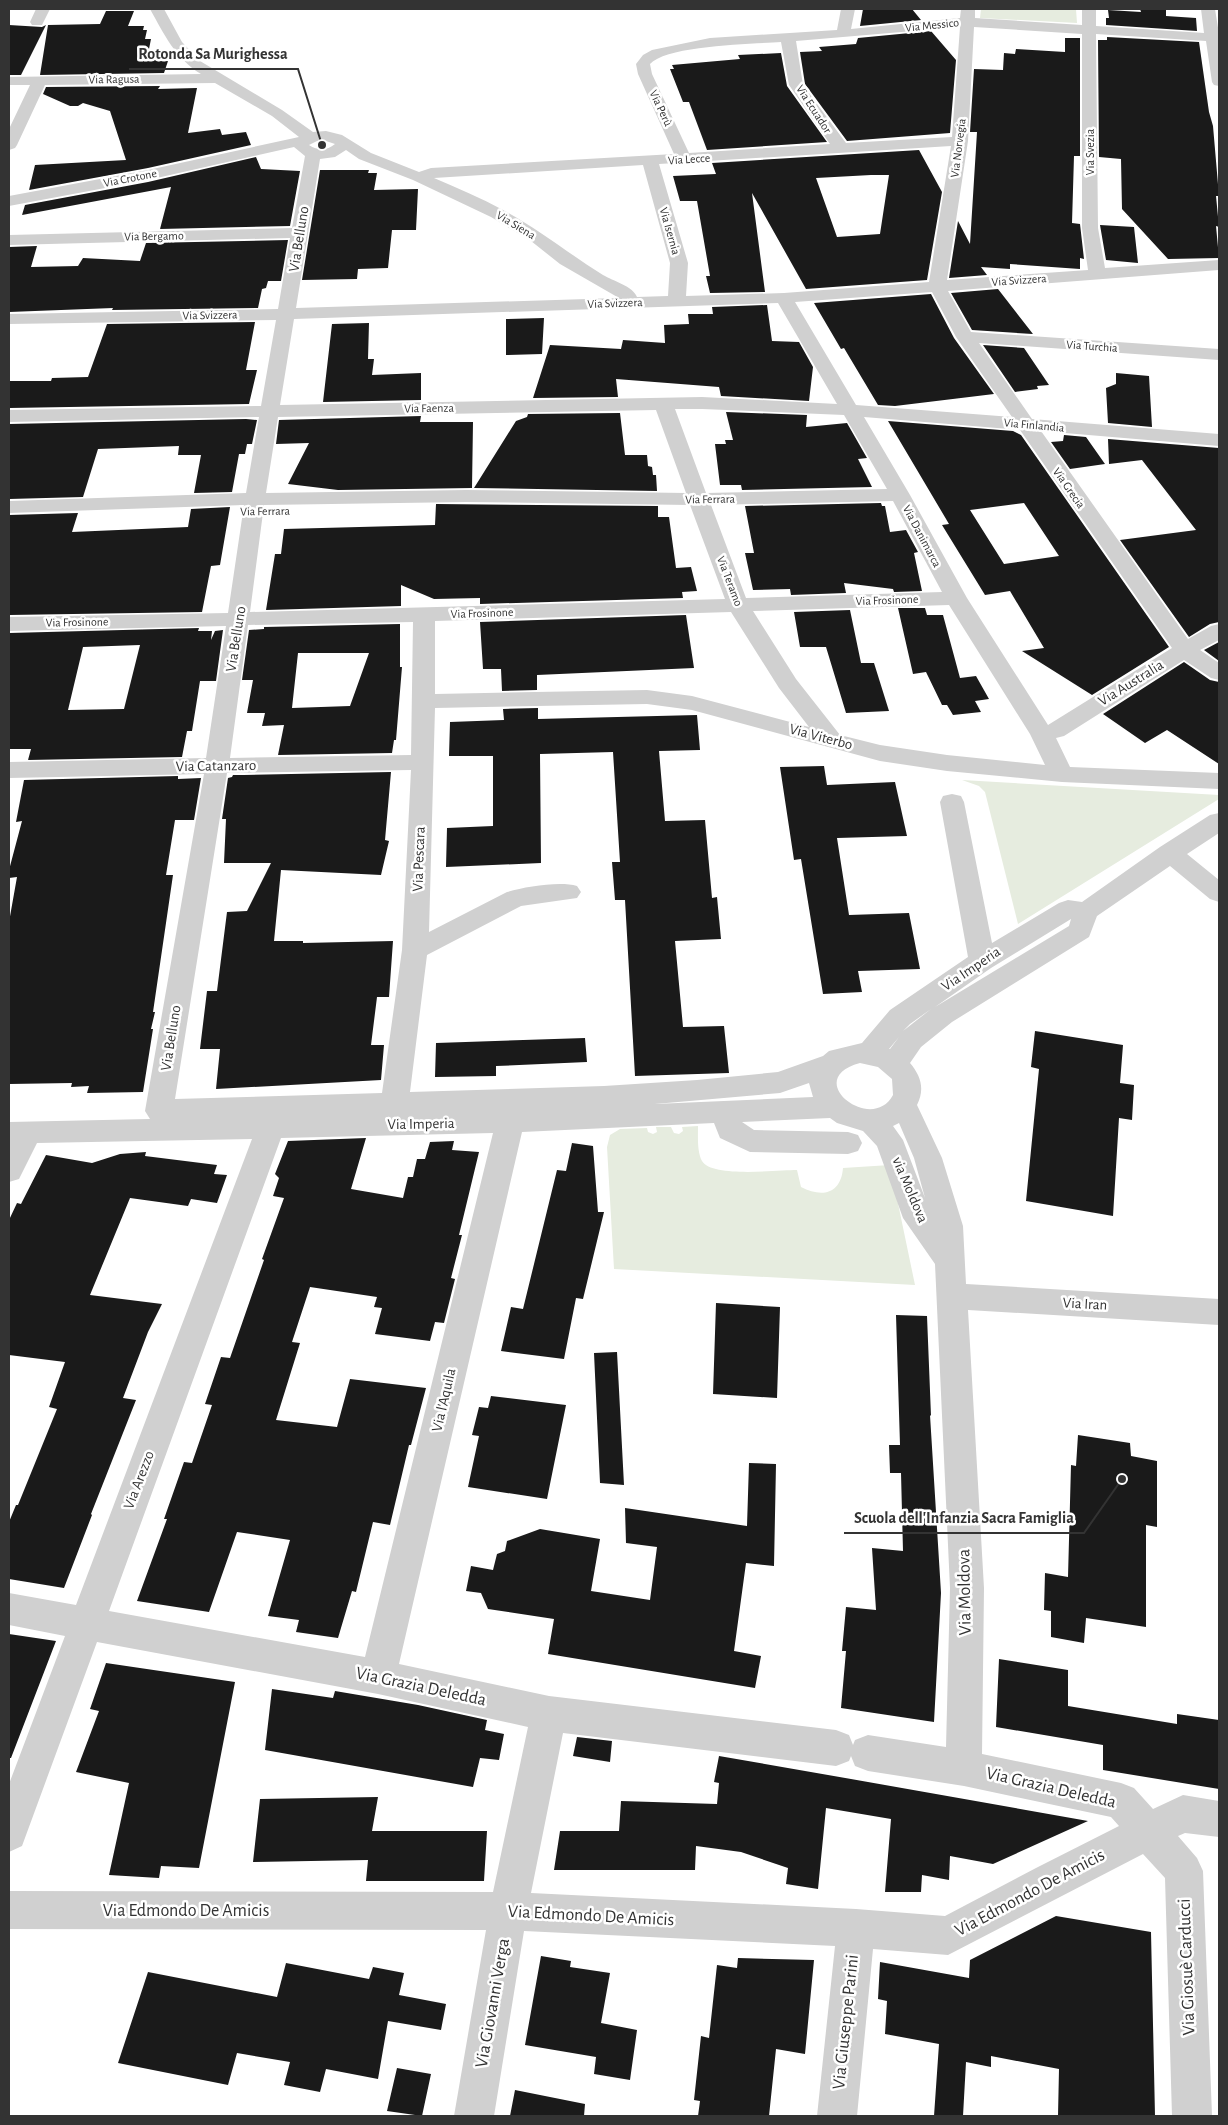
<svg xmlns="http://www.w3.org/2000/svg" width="1228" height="2125" viewBox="0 0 1228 2125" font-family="'Alegreya Sans',sans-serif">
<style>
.green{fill:#e6ecdf}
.building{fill:#1a1a1a;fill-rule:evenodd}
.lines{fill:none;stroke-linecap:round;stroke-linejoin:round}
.minor{fill:#d0d0d0;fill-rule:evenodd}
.labels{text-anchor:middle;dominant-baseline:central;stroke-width:5;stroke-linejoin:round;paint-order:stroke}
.far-street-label{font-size:12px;fill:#333;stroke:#fff}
.street-label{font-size:15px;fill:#333;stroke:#fff}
.near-street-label{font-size:18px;fill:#333;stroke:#fff}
.leader{fill:none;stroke:#333;stroke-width:2}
.callout-dot{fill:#333;stroke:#fff;stroke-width:2}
.callout-label{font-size:16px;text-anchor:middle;font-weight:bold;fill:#333;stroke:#fff;stroke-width:5;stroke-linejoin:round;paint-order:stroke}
</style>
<rect width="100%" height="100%" fill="#fff"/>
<path class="green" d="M981,9h95l1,14 -97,-5z
M962,780l257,15v4l-201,125 -33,-132 -6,-6z
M698,1126c0,10 -1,26 4,35 10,17 75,9 95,9l4,17c21,11 40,7 42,-19l47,-3 25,120 -301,-16 -7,-122 3,-12 10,-6 27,-1 1,4 5,2 4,-2 -1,-5h15l3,6 5,1 4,-3 -1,-4z"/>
<path class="building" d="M863,9h49l9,11 -61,6z
M1140,9h26v7l30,2 1,13 -91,-6v-7h3l-1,-8 33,2z
M106,11h28l-6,15h16l-1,4h4l-2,9h6l-3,15h14l-3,7h9l-4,12 -124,2 8,-50 52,-1z
M9,25l33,2 4,-2 -25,50h-12z
M931,31l25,29 -6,73 -103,8 -42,-57 -5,-32 22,-1 -3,-4 37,-3 2,-6z
M1107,37l92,5 10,70 4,14 6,70h-3l3,31 -3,-1 3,32 -51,1 -46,-50 -1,-50 -22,-2 -1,-117h9z
M1065,38h15v118h-6l-2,67 8,1 4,35 -4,-1v11l-70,-5v5l-29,-2 6,8 -38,3 9,-57 12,23 7,-112h-7l4,-63 29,1 1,-17 11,1 1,-5 49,3z
M781,53l6,33 40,56 -120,8 -18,-48h-6l-13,-33h4l-2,-4 68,-6 -2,-4z
M160,86l-2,3 39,-1 -9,45 32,-4 2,6 24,-3 5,13 -103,23 -119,22 6,-25 91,-5 -16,-49 -27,-8 -5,3h-8l-27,-12 3,-7z
M919,150l23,42 -15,88 -121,9 -54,-96 13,99 -55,1 -4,-17h4l-13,-75h-17l-7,-25 43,-2 -4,-11zM871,175h18l-9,59 -43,3 -21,-59z
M256,157l5,12 39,2 -10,55 -130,3 11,-42 -149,28 3,-10 123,-23z
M320,170h49l-1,3h9l-3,17 44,-1 -2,41h-24l-4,38 -30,1 -1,10 -55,1z
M1100,225l34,2 4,36 -32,-3z
M288,240l-7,41h-13l-2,7 -4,1 -4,19 -146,2 1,-2 -104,4v-65l28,-1 -6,21 47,-1 5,-8 57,3 6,-18z
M998,289l35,45 -61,-4 -21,-37z
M931,294l23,44 40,56 -99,12 -17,-1 -34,-57 -3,1 -27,-46z
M767,305l5,36 27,1 14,25 -4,34 -88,-5 -2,-9 -103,-8 2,18 -85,1 17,-53 71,4 2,-9 42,3 -1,-18 25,-1 -1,-10h25l-1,-7z
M544,318l-2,36 -36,1v-36z
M255,322l-9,48h11l-8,34 -240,4v-27h42l1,-3 36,-1 19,-53z
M369,323l-1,36h6l-2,16 49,-2v27l-98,2 9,-78z
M983,345l41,3 25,37 -12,1 1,3 -23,3z
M1116,373l33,3 3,51 -44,-4 -2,-35 10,-4z
M726,412l81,3 -1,12 41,-4 20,35 -9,1 14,28 -130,3 -1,-5h-21l-5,-41h11l-1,-4h8z
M620,413l5,42h22l1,11 4,1 1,8h3l1,16 -183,-3 42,-67 11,-4 1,-3z
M421,416l-1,6h53l-1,66 -134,2 -50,-6 21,-41 -33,1 3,-24z
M246,419l11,1 -5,24h-5l-2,10h-6l-7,38 -38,1 7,-38h-23l1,-9 -81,3 -15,48 -74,2v-75z
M888,421l125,10 8,4 148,212 -77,48 -70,-44 22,-3 -34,-57 -25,4 -43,-70 7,-1zM1024,503l35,53 -55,8 -34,-54z
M1064,435l22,2 19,27 -35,5 -19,-27 12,-1z
M1108,439l111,9v174l-9,2 -21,13 -69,-97 76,-10 -54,-70 -33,4z
M881,503l1,3h3l5,26 16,-2 12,22 -4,1 8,38 -28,1 -1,-3 -49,-6 2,10 -55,2 -1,-6 -37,1 -8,-37h9l-9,-47z
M436,504l222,2v11h11l7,51 15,-1 6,24 -15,1 1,6 -203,6v-6l-46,1 -33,-14v21l-135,4 9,-56h6l3,-25 151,-4z
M230,507l-10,58 -9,1 -9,46 -193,3v-100l69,-2 -6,19 116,-5 3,-18z
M898,608h27l2,7h16l17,63 16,-2 13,23 -14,2 6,11 -28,3 -6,-10h-5l-16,-33 -13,2z
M850,610l11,53h13l15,48 -43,2 -20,-66h-26l-6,-35z
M686,615l8,53 -157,7v15l-35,1 -1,-22h-18l-3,-47z
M400,624v43h2l-6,73h-2l-2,13 -114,2 6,-30 -22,1 3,-13h-18l6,-33h-11l7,-50 15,-1v-2zM298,653h71l-19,53 -58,2z
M199,628l-1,3h14l-1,9 4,-9 8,-1 -7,51h-16l-8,50h-5l-5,26 -154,3 3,-11h-22v-116zM140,645l-16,64 -56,1 15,-63z
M1219,642v19l-15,-11z
M1184,662l26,18 9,2v82l-52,-34 -22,13 -42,-29z
M538,708v11l159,-4 3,35 -41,1 6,70 40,-1 7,78 5,-1 4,42 -46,2 8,86 41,-1 5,47 -94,3 -10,-176h-10l-3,-38h8l-7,-110 -73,2 1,109 -95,4 1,-39 46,-2v-70h-44l1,-34 54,-2 -1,-11z
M824,766l3,19 68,-3 12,54 -70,2 12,77 60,-2 11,56 -62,2 4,21 -39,2 -22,-135 -7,1 -14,-93z
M391,772l-6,68 4,1 -8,34 -100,-5 -7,71h29v2l90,-2 -4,56h-12l-6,48h13l-3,35 -165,9 4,-40h-20l7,-58h10l10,-79 20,-1 24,-48h-47l2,-44h-4l6,-41 4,-1 1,-2h11z
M178,776v3l23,-1 -7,42h-19l-9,55h7l-20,137h2l-4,17h2l-10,63 -56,1 2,-7 -18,1 1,-4 -63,1v-162l8,-45 -8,1v-8l13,-49 -6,1 8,-42z
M1035,1031l88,14 -3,38 14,2 -2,35 -13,-2 -6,98 -87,-15 13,-132 -8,-2z
M585,1038l2,24 -91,4v10l-61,1 1,-34z
M366,1138l-15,51 52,9 5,-21h5l4,-18h8l5,-17 24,-1 -2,9 27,2 -20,83h3l-11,43 4,1 -11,44 -9,-1 -5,19 -55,-7 7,-26 -8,-1 3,-10 -67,-10 -18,55 8,1 -24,77 61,7 13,-48 76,9 -15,57h-2l-19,80 -17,-3 -17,70 -4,-1 -14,47 -42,-6 3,-12 -31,-4 22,-76 -53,-8 -28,80 -72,-11 30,-82h-3l20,-57 8,1 20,-58 -7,-1 16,-47 9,1 34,-98 -2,-1 22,-61 -11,-2 6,-18 -4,-4 13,-33z
M572,1143l21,3 5,66h6l-21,87 -7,-1 -12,61 -63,-8 10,-44 12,2 34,-139 9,1z
M146,1152l-1,4 72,9 -3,9 13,1 -10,28 -26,-4 -3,7 -58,-8 -40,97 72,9 -14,28 -25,66 13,2 -45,114 1,1 -28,73 -55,-9v-57l7,-17h2l39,-96 -8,-2 16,-45 -56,-7v-135l8,-17 4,1 25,-49 46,8 28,-9z
M716,1303l64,4 -3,91 -64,-4z
M896,1315l31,1 4,100 -1,-1 11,178 -7,129 -93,-14 5,-57h-4l4,-44 30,3 -4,-62 31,3 -2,-78h-11l-1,-28h11z
M617,1352l7,133 -24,-2 -6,-130z
M491,1396l75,9 -19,94 -79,-12 11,-51 -7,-1 7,-28 9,1z
M1078,1435l52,8 1,13 26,5v66l-11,-2v102l-60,-9 -2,25 -33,-6v-26l-7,-1 1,-37 23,4 3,-112 5,1z
M749,1463l27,1 -2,102 -28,-3 -12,88 27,5 -6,32 -207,-34 6,-35 -66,-10 -7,-16 -15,-2 5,-25 22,4 4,-16 8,-3 2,-10 33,-12 60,10 -9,52 59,9 7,-53 -31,-4 -1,-35 122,18z
M9,1634l47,7 -45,117h-2z
M999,1659l69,11v36l109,18v-10l42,6v69l-116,-19v-25l-107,-18z
M106,1663l129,19 -36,186 -38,-2 -2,12 -50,-3 20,-92 -53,-11 23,-61 -9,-2z
M272,1689l61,9 2,-7 83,14 69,15 -2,10 19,4 -5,26 -19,-2 -7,29 -208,-37z
M577,1737l35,4 -2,21 -37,-6z
M719,1756l132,23 237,42 -95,43 -43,-8 -1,24 -27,-5 -1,17h-36l6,-73 -65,-11 -8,81 -32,-5 2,-16 -47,-16 -45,-6 -1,24h-141l6,-39h59l2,-30 96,3 2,-21 -5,-1z
M378,1797l-6,34h115l-3,50h-118l2,-21 -115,2 7,-63z
M1056,1916l95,16 4,184h-97l1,-47 -68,-13v11l-25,-5 -3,54h-29l5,-72 -54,-10 2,-33 -9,-2 2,-37 89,16 1,-18z
M541,1956l30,5 -1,6 40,6 -9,50 36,7 -7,50 -36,-6 2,-17 -71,-12z
M738,1958l76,2 -9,94 -29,-5 -7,67h-71l2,-15 -6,-1 7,-64 8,2 8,-73 20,3z
M286,1963l83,16 4,-12 31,6 -5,22 47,9 -5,26 -53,-9 -10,58 -52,-10 -6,23 -36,-7 6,-23 -53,-9 -9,32 -110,-22 30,-91 129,25z
M397,2068l34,6 -9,42 -35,-5z
M515,2090l70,14 -1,12h-74z"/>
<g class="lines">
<path class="minor" d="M36,9h14l-8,16h-10l-2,-3z
M150,9h14l18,33 18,19 82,49 31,22 13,-1 16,4 29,18 48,19 12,-4 243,-14 -36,-80 -2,-10 7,-9 9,-5 58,-12 127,-8 4,-21h14l-4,20 109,-11 1,-9h14v9l107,7v-16h14v17l108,7 -3,-24h14l4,25v52l-5,-1 -2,-3 -6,-41 -110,-7 2,194 7,40 114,-8v10l-271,21 23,41 248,17v11l-240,-17 53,76 187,15v12l-178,-15 147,208 23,-13 8,-2v16l-19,10 19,13v17l-8,-2 -27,-18 -120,76 -8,2 14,29 149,6v16l-157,-7 -115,-11 -67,-10 -188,-51 -45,-6 -212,4 -6,224 78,-40c18,-5 52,-11 70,-6l4,6 -4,6 -56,8 -94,49 -17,137 194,-6 93,-6 81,-8 45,-16 6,-5 33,-8 28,-33 78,-53 -28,-155 3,-6 9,-2 9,2 3,6 28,141 67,-40 9,-3 14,2 78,-55 50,-32 9,-2v20l-32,21 32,26v22l-9,-3 -40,-33 -73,50 -8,21 -137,85 -31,25 -11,16c11,13 15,26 7,42l25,53 21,68 3,58 253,15v26l-251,-15 16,278 -2,166 139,29 13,5 19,21 30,-14 36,6v36l-34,-4 -7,3 19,22 6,13 9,245h-40l-7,-238 -22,-24 -195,101 -75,-6 -16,167h-40l18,-170 -311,-15 -30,185h-40l32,-186 -477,-1v-38l484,1 35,-165 -150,-33 -281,-52 -75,204 -13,6v-68l56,-148 -56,-11v-32l67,12 176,-466 -215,4 -18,36 -10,3v-60l141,-3 -5,-8 59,-337 -195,4v-16l197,-4 20,-132 -217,5v-14l219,-4 16,-108 -235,8v-12l237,-8 13,-76 -250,5v-12l252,-4 15,-86 -267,4v-10l269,-5 12,-71 -281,7v-10l283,-7 13,-72 -11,-9 -146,33 -139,26v-10l139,-26 151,-33 -27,-21 -57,-33 -170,2 -28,60 -2,3 -6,2v-21l21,-44h-21v-8l192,-3c-26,-16 -37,-40 -51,-65zM960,27l-8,110 -106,6 -43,-58 -7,-44zM974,27l108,7v194l6,42 -141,10 21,-139zM781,42l8,43 41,59 -141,9 -37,-79 -2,-10c17,-19 105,-20 131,-22zM326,141l9,3c-8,7 -17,7 -26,1l8,-4zM951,146l-22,136 -145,11 -98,3 2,-33 -29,-99zM346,150l13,9 54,21 78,37 40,24 29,23 59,34 -323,10 24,-149 15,-2zM643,165l27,98 -2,33 -31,1c-4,-11 -24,-16 -34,-22 -34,-21 -64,-46 -100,-65 -22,-12 -46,-22 -69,-32zM932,292l24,45 56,80 -156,-12 -61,-103zM778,303l59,101 -135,-7 -422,8 14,-86zM675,409h27l142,6 43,74 -181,4zM656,410l30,83 -220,-3 -200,3 12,-76zM864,417l156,13 152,218 -124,77 -81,-127 -57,-103zM893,501l49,91 -196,6 -35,-93zM466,502l224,3 35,94 -475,13 14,-107zM949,605l81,129 15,31 -98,-10 -67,-10 -40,-10 -44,-56 -43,-68zM731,612l48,76 30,39 -117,-31 -45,-6 -212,4v-73zM413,622l-2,133 -181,3 18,-133zM411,770l-9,180 -20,143 -207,6 52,-326zM1071,919l-2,7 -134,81 56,-39zM931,1009l-28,22 7,-7zM899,1037l-9,12h-1zM860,1063l18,4 14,12 1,16c-21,40 -93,-16 -33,-32zM809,1083l4,14 -158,7 125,-11zM830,1118l7,5 26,8 14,15 26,72 32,46 15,324 -4,159 -78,-12 -13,5 -2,5 -4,-10 -13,-5 -287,-34 -150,-32 123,-532 192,-9 6,15 30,14 98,2 10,-3 4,-8 -4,-8 -10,-3 -94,-2 -12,-8zM899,1123l15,35 11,40 -22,-58 -10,-14zM493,1133l-128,524 -256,-46 172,-473zM563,1733l273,33 13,-5 2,-5 4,10 13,5 96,15 147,31 8,9 -83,42 -91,48 -89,-7 -325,-16z"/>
</g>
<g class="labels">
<g class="far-street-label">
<text transform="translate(932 25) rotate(-6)">Via Messico</text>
<text transform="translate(114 79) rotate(-1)">Via Ragusa</text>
<text transform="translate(661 108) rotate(65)">Via Perù</text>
<text transform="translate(814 109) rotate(57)">Via Ecuador</text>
<text transform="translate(958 148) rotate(-83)">Via Norvegia</text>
<text transform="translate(1090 152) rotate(-90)">Via Svezia</text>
<text transform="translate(689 159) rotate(-4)">Via Lecce</text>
<text transform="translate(130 178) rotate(-11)">Via Crotone</text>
<text transform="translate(516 225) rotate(31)">Via Siena</text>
<text transform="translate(670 231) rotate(74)">Via Isernia</text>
<text transform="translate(154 236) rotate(-1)">Via Bergamo</text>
<text transform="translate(1019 280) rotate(-4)">Via Svizzera</text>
<text transform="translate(615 303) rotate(-2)">Via Svizzera</text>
<text transform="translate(210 315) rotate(-1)">Via Svizzera</text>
<text transform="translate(1092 346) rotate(4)">Via Turchia</text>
<text transform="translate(429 408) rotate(-1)">Via Faenza</text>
<text transform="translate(1034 425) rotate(5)">Via Finlandia</text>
<text transform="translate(1069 488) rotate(55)">Via Grecia</text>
<text transform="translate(710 499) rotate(-1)">Via Ferrara</text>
<text transform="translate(265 511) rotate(-1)">Via Ferrara</text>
<text transform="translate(922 536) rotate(62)">Via Danimarca</text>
<text transform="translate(730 581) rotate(69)">Via Teramo</text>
<text transform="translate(887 600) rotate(-2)">Via Frosinone</text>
<text transform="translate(482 613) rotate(-2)">Via Frosinone</text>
<text transform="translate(77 622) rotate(-1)">Via Frosinone</text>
</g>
<g class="street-label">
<text transform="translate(299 239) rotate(-81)">Via Belluno</text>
<text transform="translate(236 639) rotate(-81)">Via Belluno</text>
<text transform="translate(1131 683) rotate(-32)">Via Australia</text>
<text transform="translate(821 737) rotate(15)">Via Viterbo</text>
<text transform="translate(216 766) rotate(-1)">Via Catanzaro</text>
<text transform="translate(419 859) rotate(-88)">Via Pescara</text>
<text transform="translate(971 969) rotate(-34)">Via Imperia</text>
<text transform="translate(171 1038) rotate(-81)">Via Belluno</text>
<text transform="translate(421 1124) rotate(-1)">Via Imperia</text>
<text transform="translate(910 1190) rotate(67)">via Moldova</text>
<text transform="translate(1085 1304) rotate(3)">Via Iran</text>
<text transform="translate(444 1400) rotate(-77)">Via l'Aquila</text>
<text transform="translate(139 1480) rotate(-69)">Via Arezzo</text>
</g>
<g class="near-street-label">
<text transform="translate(965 1592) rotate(-91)">Via Moldova</text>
<text transform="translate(421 1687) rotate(12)">Via Grazia Deledda</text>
<text transform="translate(1051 1788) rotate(13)">Via Grazia Deledda</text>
<text transform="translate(1030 1893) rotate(-28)">Via Edmondo De Amicis</text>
<text x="186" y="1911">Via Edmondo De Amicis</text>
<text transform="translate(591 1916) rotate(3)">Via Edmondo De Amicis</text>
<text transform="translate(1187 1967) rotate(-92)">Via Giosuè Carducci</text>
<text transform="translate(493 2003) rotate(-80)">Via Giovanni Verga</text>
<text transform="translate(846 2022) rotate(-84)">Via Giuseppe Parini</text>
</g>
</g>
<path class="leader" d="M322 145L298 69H129M1122 1479L1084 1533H844"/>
<g class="callout-dot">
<circle cx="322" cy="145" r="5"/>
<circle cx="1122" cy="1479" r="5"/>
</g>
<g class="callout-label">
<text x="213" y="59">Rotonda Sa Murighessa</text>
<text x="964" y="1523">Scuola dell'Infanzia Sacra Famiglia</text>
</g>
<rect width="1228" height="2125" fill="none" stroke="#333333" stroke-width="20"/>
</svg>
